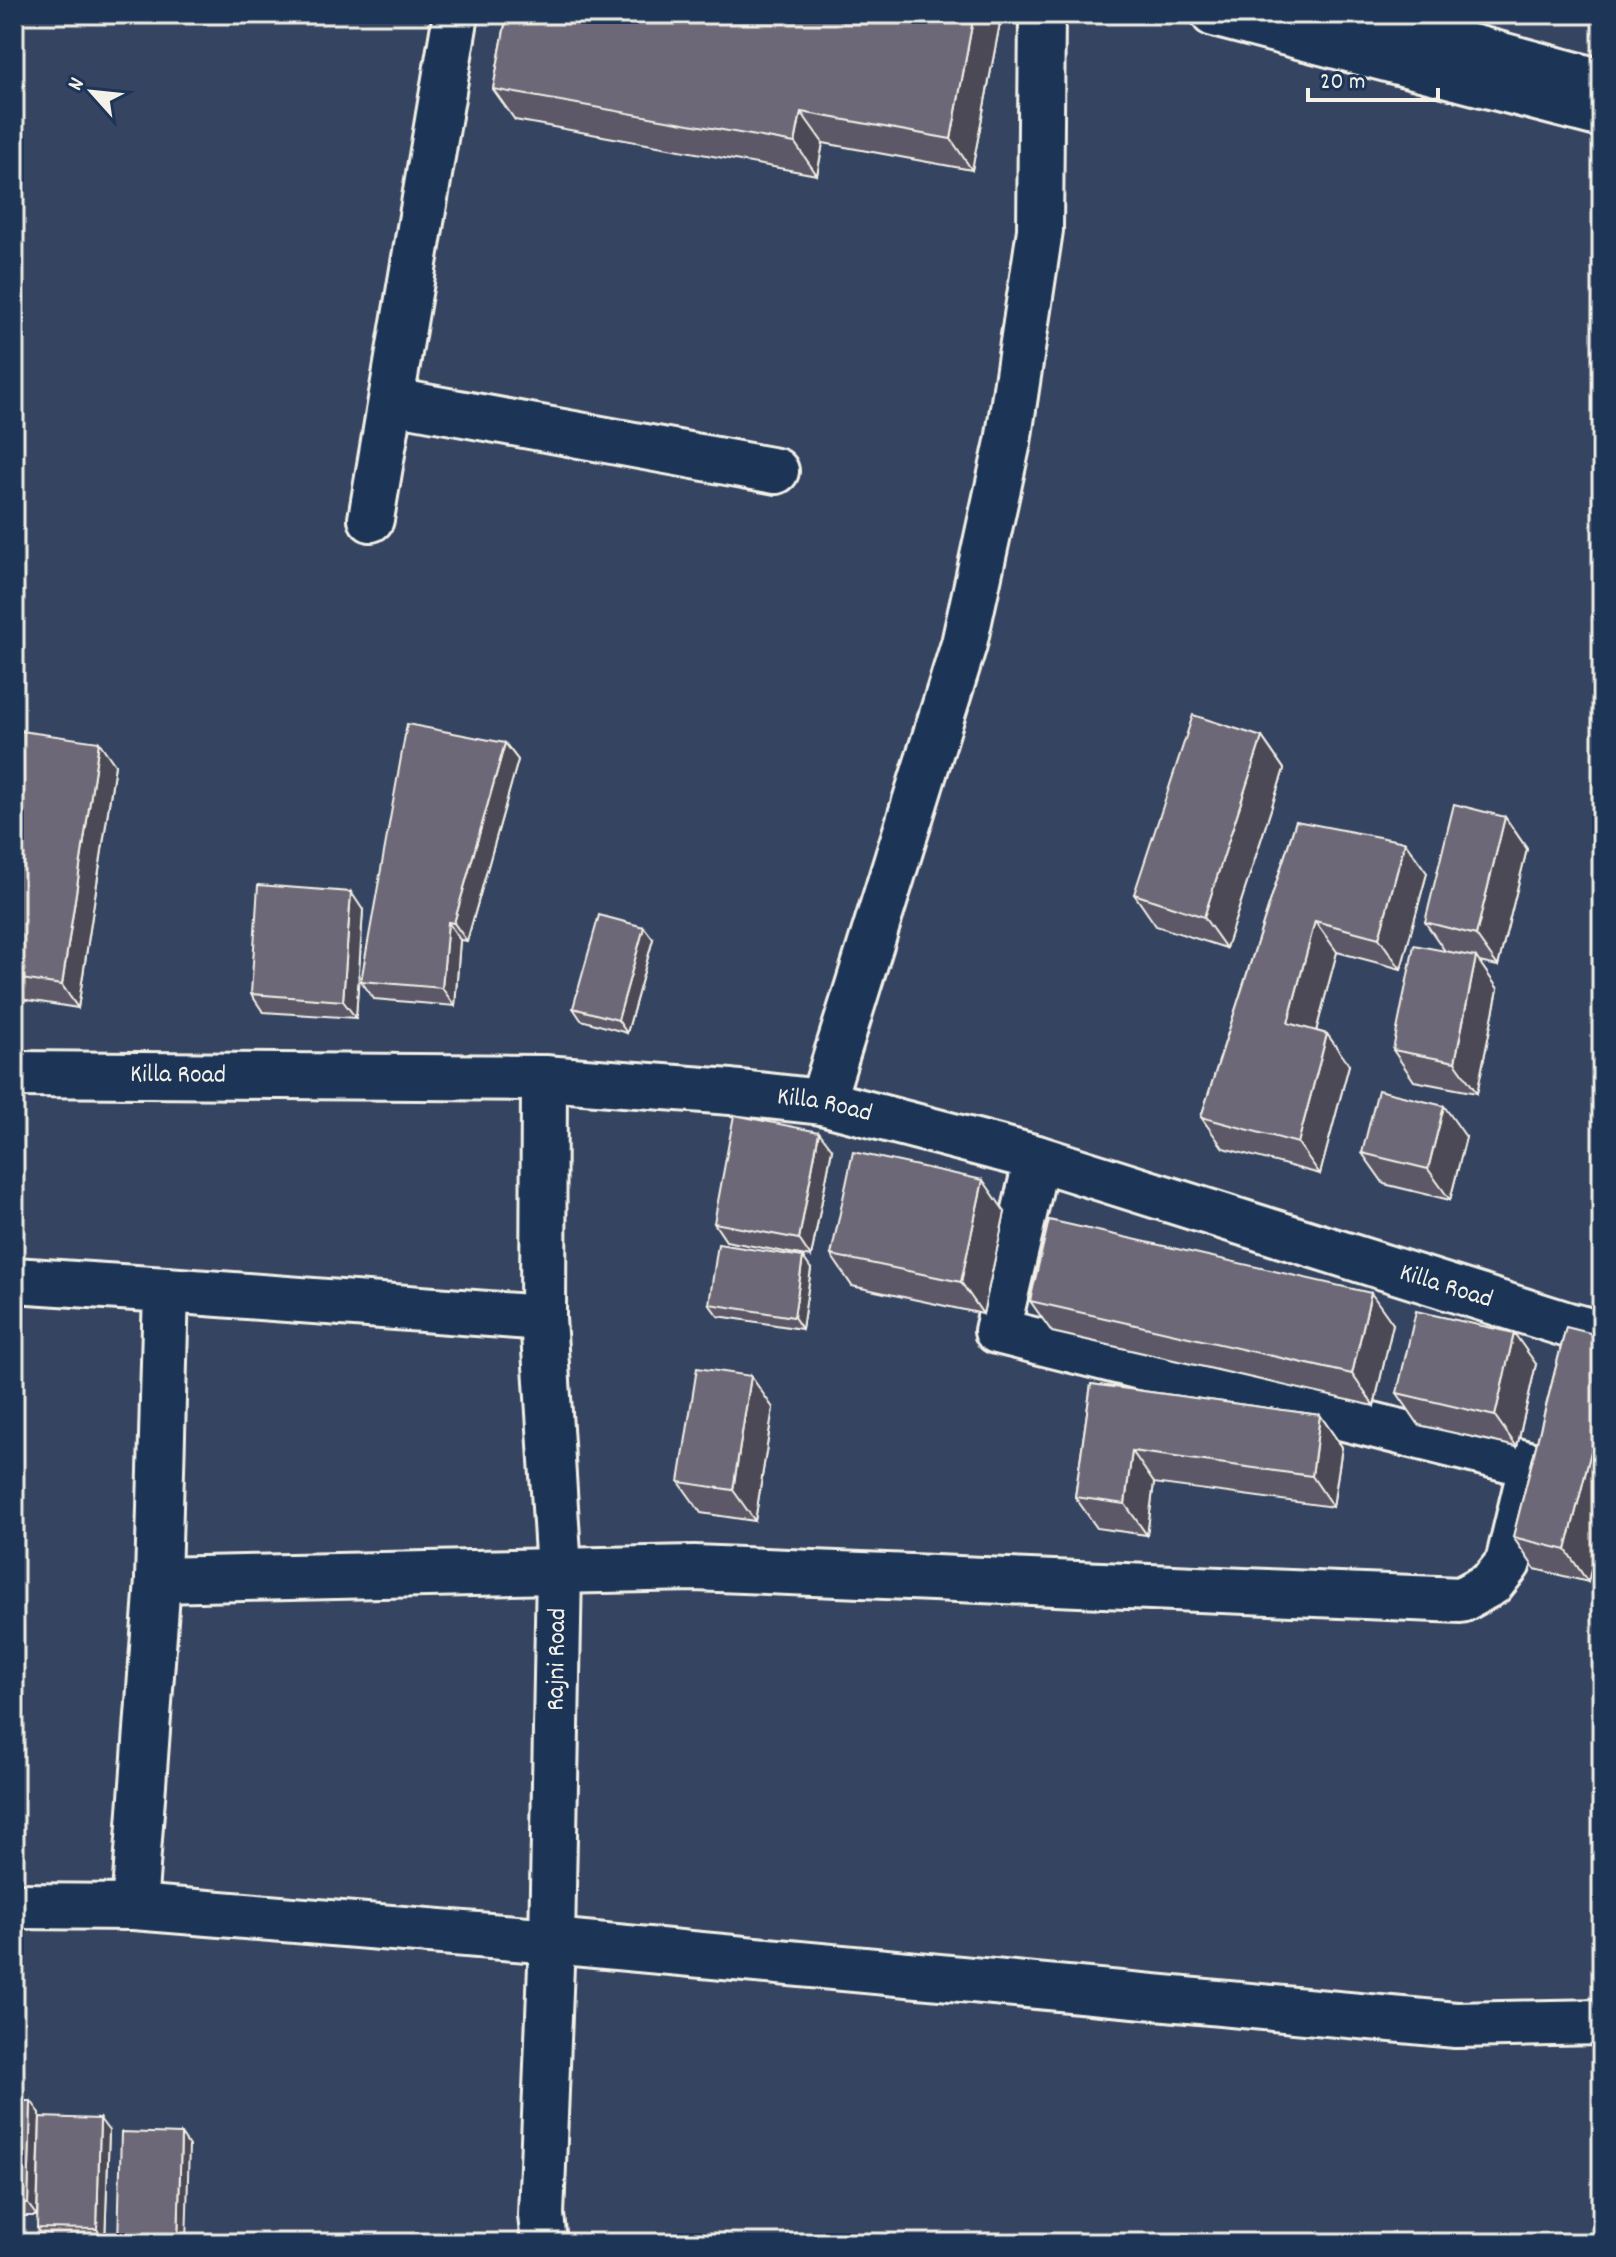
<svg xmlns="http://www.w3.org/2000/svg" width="1616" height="2257" viewBox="0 0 1616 2257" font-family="Dekko,sans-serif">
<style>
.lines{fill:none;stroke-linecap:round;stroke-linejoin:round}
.minor-casing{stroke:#f4f1e8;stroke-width:50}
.minor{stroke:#1d3557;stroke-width:44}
.wall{fill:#5d5967;stroke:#f4f1e8;stroke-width:2}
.shaded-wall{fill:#4c4854;stroke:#f4f1e8;stroke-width:2}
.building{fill:#6c6778;stroke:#f4f1e8;stroke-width:2}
.labels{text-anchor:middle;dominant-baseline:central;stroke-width:6;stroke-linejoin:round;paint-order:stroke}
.street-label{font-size:26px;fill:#f4f1e8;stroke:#1d3557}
</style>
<rect width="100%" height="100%" fill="#354461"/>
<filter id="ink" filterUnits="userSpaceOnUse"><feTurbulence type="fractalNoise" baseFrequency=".0125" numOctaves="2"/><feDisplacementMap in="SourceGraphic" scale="16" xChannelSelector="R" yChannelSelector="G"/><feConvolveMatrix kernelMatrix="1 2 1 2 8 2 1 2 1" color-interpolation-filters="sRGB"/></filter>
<g filter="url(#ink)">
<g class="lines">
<defs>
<g id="minor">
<path d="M1214,14l388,101"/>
<path d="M1357,14l77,23 168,45"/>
<path d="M393,401l383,70"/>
<path d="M371,519l85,-505"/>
<path id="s1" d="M14,1074l530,4 187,14 91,10 215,56 531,167 34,9"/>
<path d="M822,1102l142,-458 44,-202 32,-212 2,-216"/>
<path d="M1037,1158l-40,173 535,134"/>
<path d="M14,1280l152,10 -8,290 -24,327"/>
<path d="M166,1290l377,28"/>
<path d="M158,1580l536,-12 767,32 31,-17 16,-20 19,-80"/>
<path d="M14,1906l120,1 418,34 904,84 146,-3"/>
<path id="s2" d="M544,2243l-3,-28 11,-274 7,-371 -16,-252 1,-240"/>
</g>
</defs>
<use href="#minor" class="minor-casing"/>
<use href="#minor" class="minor"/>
</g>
<path class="wall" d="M507,14h486l7,9 -28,147 -149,-27 -6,32 -302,-55 -22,-31z
M14,730l101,35 -37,243 -64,-10z
M1262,737l22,32 -58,179 -70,-22 -22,-32z
M505,743l13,17 -51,181 -7,-1 -5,66 -81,-7 -13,-18z
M1505,817l22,32 -29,117 -19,-4 19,27 -21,104 -63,-12 -21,-31 52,-99 -20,-29z
M1296,821l131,52 -26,96 -64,-17 -21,79 11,3 22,31 -29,109 -97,-26 -22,-31z
M363,910l-7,108 -93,-6 -12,-18z
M653,939l-26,94 -46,-13 -8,-12z
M1466,1137l-16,63 -66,-16 -22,-31z
M832,1149l-21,108 -85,-16 -12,-18z
M1005,1212l-22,102 -131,-28 -21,-31z
M811,1269l-9,60 -84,-13 -9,-12z
M1030,1301l363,23 -19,82 -322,-74z
M1566,1327l22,255 -53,-13 -22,-32z
M1536,1364l-19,83 -98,-22 -22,-32z
M1091,1384l229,31 22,32 -9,60 -179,-24 -7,52 -50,-7 -22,-31z
M773,1408l-18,113 -54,-8 -22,-31z
M14,2101l26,12 -3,103h-23z
M109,2131l-4,111 -60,-2 -8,-12z"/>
<path class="shaded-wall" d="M974,14h19l7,9 -28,147 -21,-31z
M801,112l22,31 -6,32 -22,-32z
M1262,737l22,32 -58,179 -22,-31z
M99,742l16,23 -37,243 -16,-23z
M505,743l13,17 -51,181 -13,-18z
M1505,817l22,32 -29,117 -22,-31z
M1405,842l22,31 -26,96 -22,-31z
M351,892l12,18 -7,108 -13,-17z
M1315,921l22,31 -27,102 -22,-31z
M448,922l12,18 -5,66 -13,-18z
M644,927l9,12 -26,94 -9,-13z
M1476,957l22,32 -21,104 -22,-31z
M1327,1034l22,31 -29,109 -22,-31z
M1444,1106l22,31 -16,63 -22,-31z
M819,1132l13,17 -21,108 -12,-18z
M983,1180l22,32 -22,102 -22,-32z
M803,1257l8,12 -9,60 -8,-12z
M1371,1293l22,31 -19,82 -22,-32z
M1514,1333l22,31 -19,83 -22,-31z
M751,1376l22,32 -18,113 -22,-31z
M1602,1408v118l-14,56 -22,-32z
M1320,1415l22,32 -9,60 -21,-31z
M1132,1451l22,32 -7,52 -22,-31z
M31,2101l9,12 -3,103 -9,-12z
M100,2119l9,12 -4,111 -8,-13z
M181,2134l8,12 -3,97h-8z"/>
<path class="building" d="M507,14h467l-23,125 -150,-27 -6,31 -302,-54z
M1193,715l69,22 -58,180 -70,-23z
M407,724l98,19 -51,180 -6,-1 -6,66 -81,-7z
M14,730l85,12 -37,243 -48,-7z
M1454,804l51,13 -29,118 -51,-13z
M1296,821l109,21 -26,96 -64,-17 -27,102 39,11 -29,109 -97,-26z
M258,885l93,7 -8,109 -92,-7z
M599,915l45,12 -26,93 -45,-12z
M1414,945l62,12 -21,105 -62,-12z
M1378,1090l66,16 -16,63 -66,-16z
M734,1115l85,17 -20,107 -85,-16z
M853,1152l130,28 -22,102 -130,-27z
M1049,1220l322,73 -19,81 -322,-73z
M718,1244l85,13 -9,60 -85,-13z
M1416,1311l98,22 -19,83 -98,-23z
M1566,1327l36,9v72l-36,142 -53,-13z
M697,1368l54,8 -18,114 -54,-8z
M1091,1384l229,31 -8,61 -180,-25 -7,53 -50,-7z
M14,2101h17l-3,103 -14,-1z
M40,2117l60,2 -3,110 -60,-1z
M121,2132l60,2 -3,109h-60z"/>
</g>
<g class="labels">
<g class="street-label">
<text stroke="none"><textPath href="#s1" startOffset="164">Killa Road</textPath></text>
<text stroke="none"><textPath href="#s1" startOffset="812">Killa Road</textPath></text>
<text stroke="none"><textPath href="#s1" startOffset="1460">Killa Road</textPath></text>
<text stroke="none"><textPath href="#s2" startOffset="584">Rajni Road</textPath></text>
</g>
</g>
<rect width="1616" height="2257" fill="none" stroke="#1d3557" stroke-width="48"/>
<rect x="24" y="24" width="1568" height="2209" fill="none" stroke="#f4f1e8" stroke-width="3" filter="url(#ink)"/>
<g transform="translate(92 92) rotate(297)" stroke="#1d3557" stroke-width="6" paint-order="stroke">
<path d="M0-6L14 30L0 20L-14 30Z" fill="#f4f1e8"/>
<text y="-12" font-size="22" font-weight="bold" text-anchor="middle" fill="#f4f1e8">N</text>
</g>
<path d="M1308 88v12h130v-12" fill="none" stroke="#f4f1e8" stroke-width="4"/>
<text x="1320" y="88" font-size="24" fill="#f4f1e8" stroke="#1d3557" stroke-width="6" paint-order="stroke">20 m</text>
</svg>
